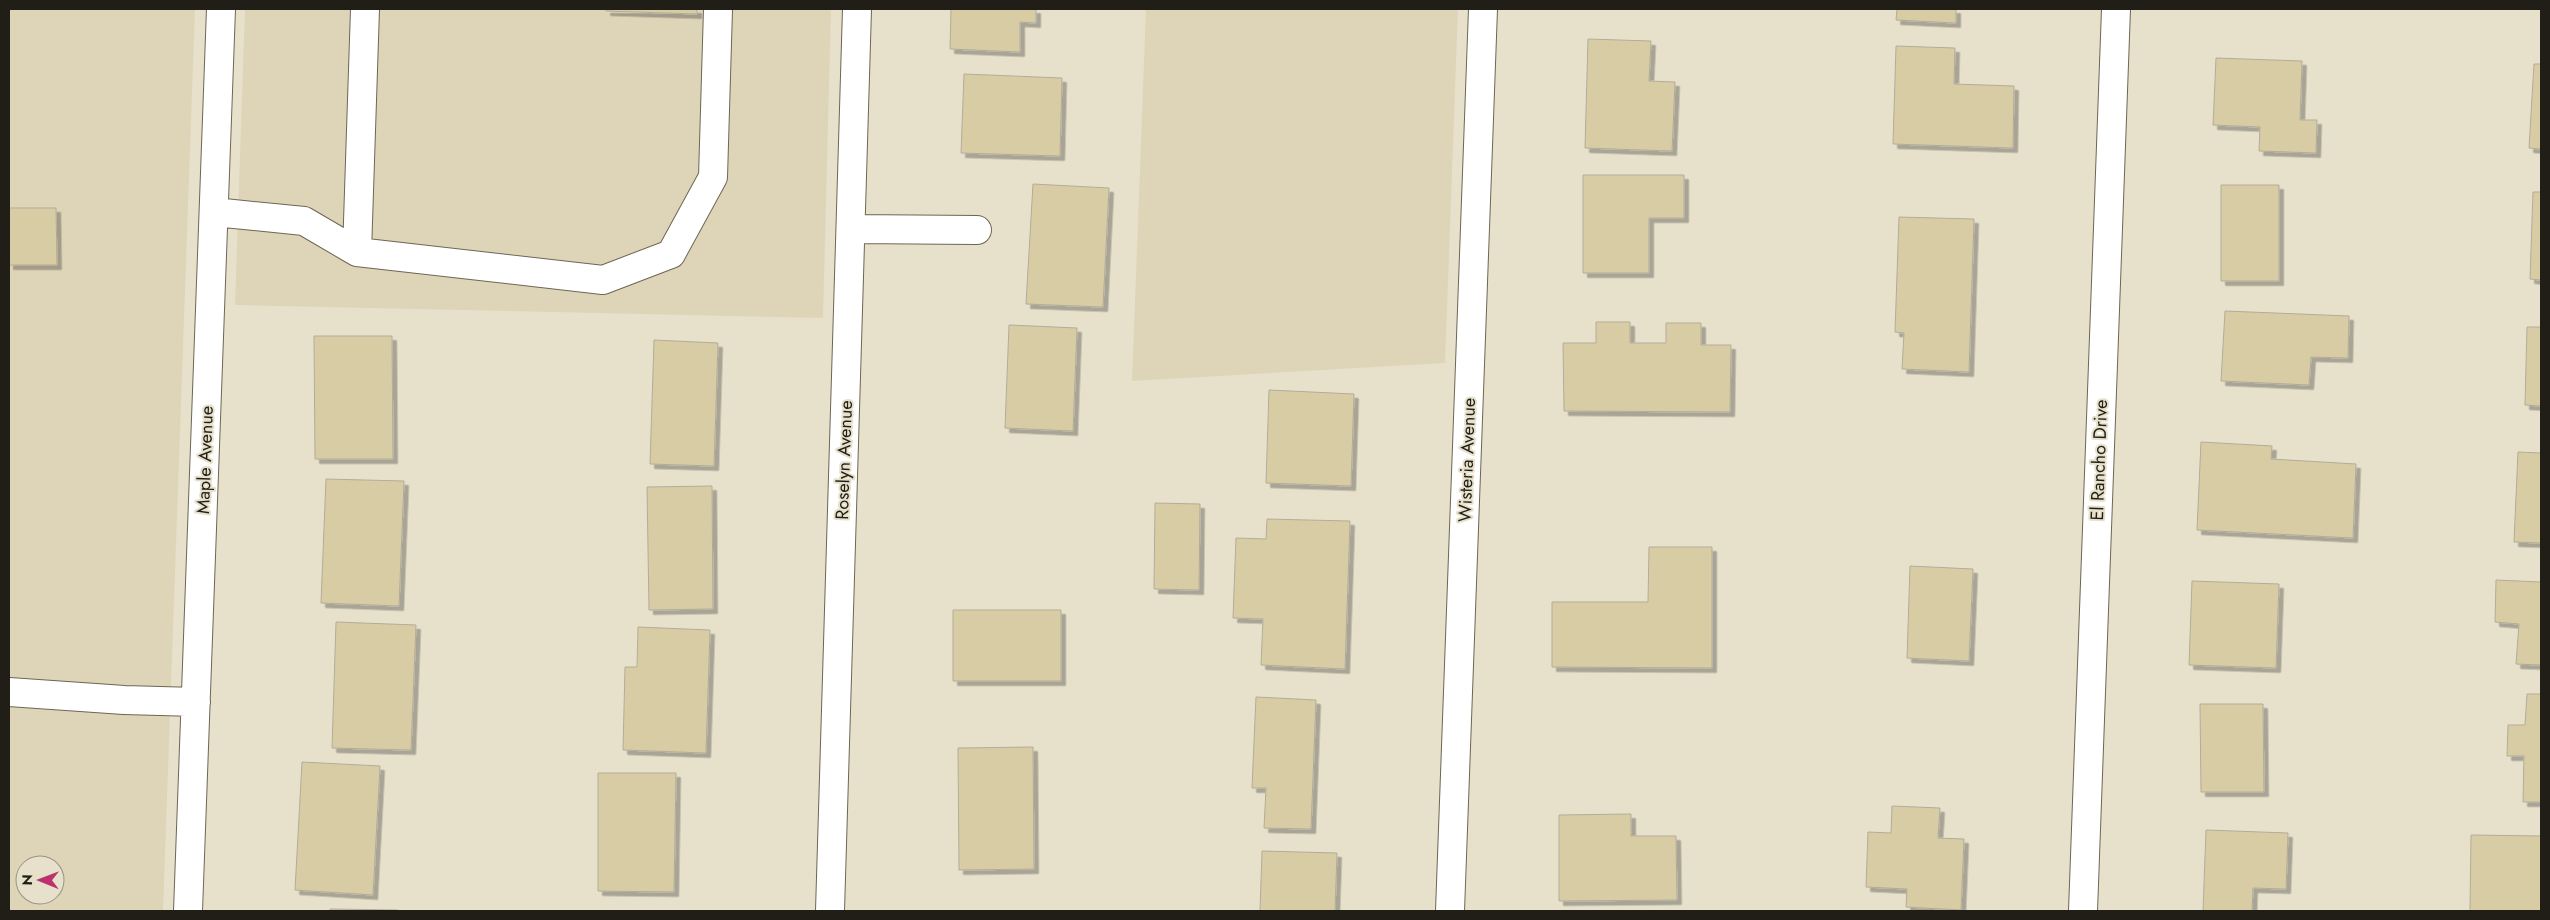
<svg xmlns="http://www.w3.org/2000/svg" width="2550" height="920" viewBox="0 0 2550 920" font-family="Jost,sans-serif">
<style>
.built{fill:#ded5b9;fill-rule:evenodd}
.building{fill:#d8cca4;stroke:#b3ac99;filter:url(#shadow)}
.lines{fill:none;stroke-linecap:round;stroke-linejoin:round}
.minor-casing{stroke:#6c6654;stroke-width:30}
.minor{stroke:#fff;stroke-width:28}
.labels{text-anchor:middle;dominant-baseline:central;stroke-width:4;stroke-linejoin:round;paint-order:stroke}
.street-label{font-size:18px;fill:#201e17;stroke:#e7e1cc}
</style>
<defs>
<filter id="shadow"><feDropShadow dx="4.5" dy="4.5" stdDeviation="0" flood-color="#0004"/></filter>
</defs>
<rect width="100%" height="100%" fill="#e7e1cc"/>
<path class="built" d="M9,9h186l-32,902h-154zM25,865h30v30h-30z
M245,9h586l-8,309 -588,-13z
M1146,9h312l-13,354 -313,18z"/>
<path class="building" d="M606,9h91v5l-91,-3z
M951,9h85v14l-16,-1v30l-70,-3z
M1897,9h59v14l-60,-3z
M1588,39l63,2 -2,40 26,1 -3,69 -87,-3z
M1896,46l59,2 -1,36 60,2 -1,62 -120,-4z
M2216,58l86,3 -2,59h17l-1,33 -57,-2 1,-24 -47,-2z
M2534,64h7v85l-12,-1z
M964,74l98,4 -2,78 -99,-3z
M1583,175h101v43h-35v55h-66z
M1033,184l76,4 -6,119 -77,-3z
M2221,185h58v96h-58z
M2533,192h8v88l-11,-1z
M9,208h47l1,57h-48z
M1899,217l75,2 -5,153 -67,-3 2,-36 -9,-1z
M2225,311l124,5 -1,42 -37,-1 -2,28 -88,-4z
M1596,322h34v21h36v-20h35v22h30l-1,67 -166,-1 -1,-68h33z
M1009,325l68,3 -4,103 -68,-3z
M2527,327h14v79l-16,-1z
M314,336h78l1,123h-78z
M654,340l64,3 -4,123 -64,-2z
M1269,390l85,4 -3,92 -85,-3z
M2201,442l71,4 -1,13 85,5 -3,74 -156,-8z
M2518,452l23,1v90l-27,-1z
M326,479l78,2 -5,125 -78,-3z
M712,486l1,123 -64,1 -2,-123z
M1155,503l45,1 -1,86 -45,-1z
M1267,519l83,2 -5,148 -84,-4 2,-46 -30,-1 3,-80 30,1z
M1649,547h63v121l-160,-1v-65h96z
M1910,566l63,3 -4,92 -62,-3z
M2496,580l45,2v83l-25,-1 3,-40 -24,-2z
M2192,581l87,3 -3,84 -87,-3z
M953,610h108v71h-108z
M336,622l80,3 -5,125 -79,-2z
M638,627l72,3 -4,123 -83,-3 2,-83h12z
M2527,694h14v108h-18l1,-46h-17l1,-31h17z
M1256,697l60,3 -5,129 -47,-1 2,-40h-14z
M2200,704h63l1,88h-63z
M1033,747l1,122 -75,1 -1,-122z
M302,762l78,4 -7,129 -78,-5z
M598,773h78l-2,119 -76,-1z
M1892,806l48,2 -2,30 26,1 -3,71 -55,-3 1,-18 -41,-2 2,-55 23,1z
M1631,814v22h45l1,64 -118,1v-86z
M2206,830l82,3 -2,56 -33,-1 -1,23h-49z
M2471,835l70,1v75h-71z
M1262,851l75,2 -2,58h-75z
M330,909l68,1v1h-68z"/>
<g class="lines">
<defs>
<path id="minor" d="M214,212l90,9 53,31 246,28 68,-26 42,-77 5,-168
M851,229l126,1
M357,252l8,-243
M9,692l115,8 72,2
M188,911l33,-902
M830,911l27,-902
M1450,911l33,-902
M2083,911l33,-902"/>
</defs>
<use href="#minor" class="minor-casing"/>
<use href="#minor" class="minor"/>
</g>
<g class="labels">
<g class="street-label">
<text transform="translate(205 460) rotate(-88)">Maple Avenue</text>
<text transform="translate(844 460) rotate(-88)">Roselyn Avenue</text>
<text transform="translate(1467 460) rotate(-88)">Wisteria Avenue</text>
<text transform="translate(2099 460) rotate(-88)">El Rancho Drive</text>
</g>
</g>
<rect width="2550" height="920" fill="none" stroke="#201e17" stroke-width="20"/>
<g transform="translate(40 880) rotate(271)"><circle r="24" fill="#e7e1cc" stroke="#979384"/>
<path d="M0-4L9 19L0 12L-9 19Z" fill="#bc326b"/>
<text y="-8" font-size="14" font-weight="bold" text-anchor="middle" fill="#201e17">N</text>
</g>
</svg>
